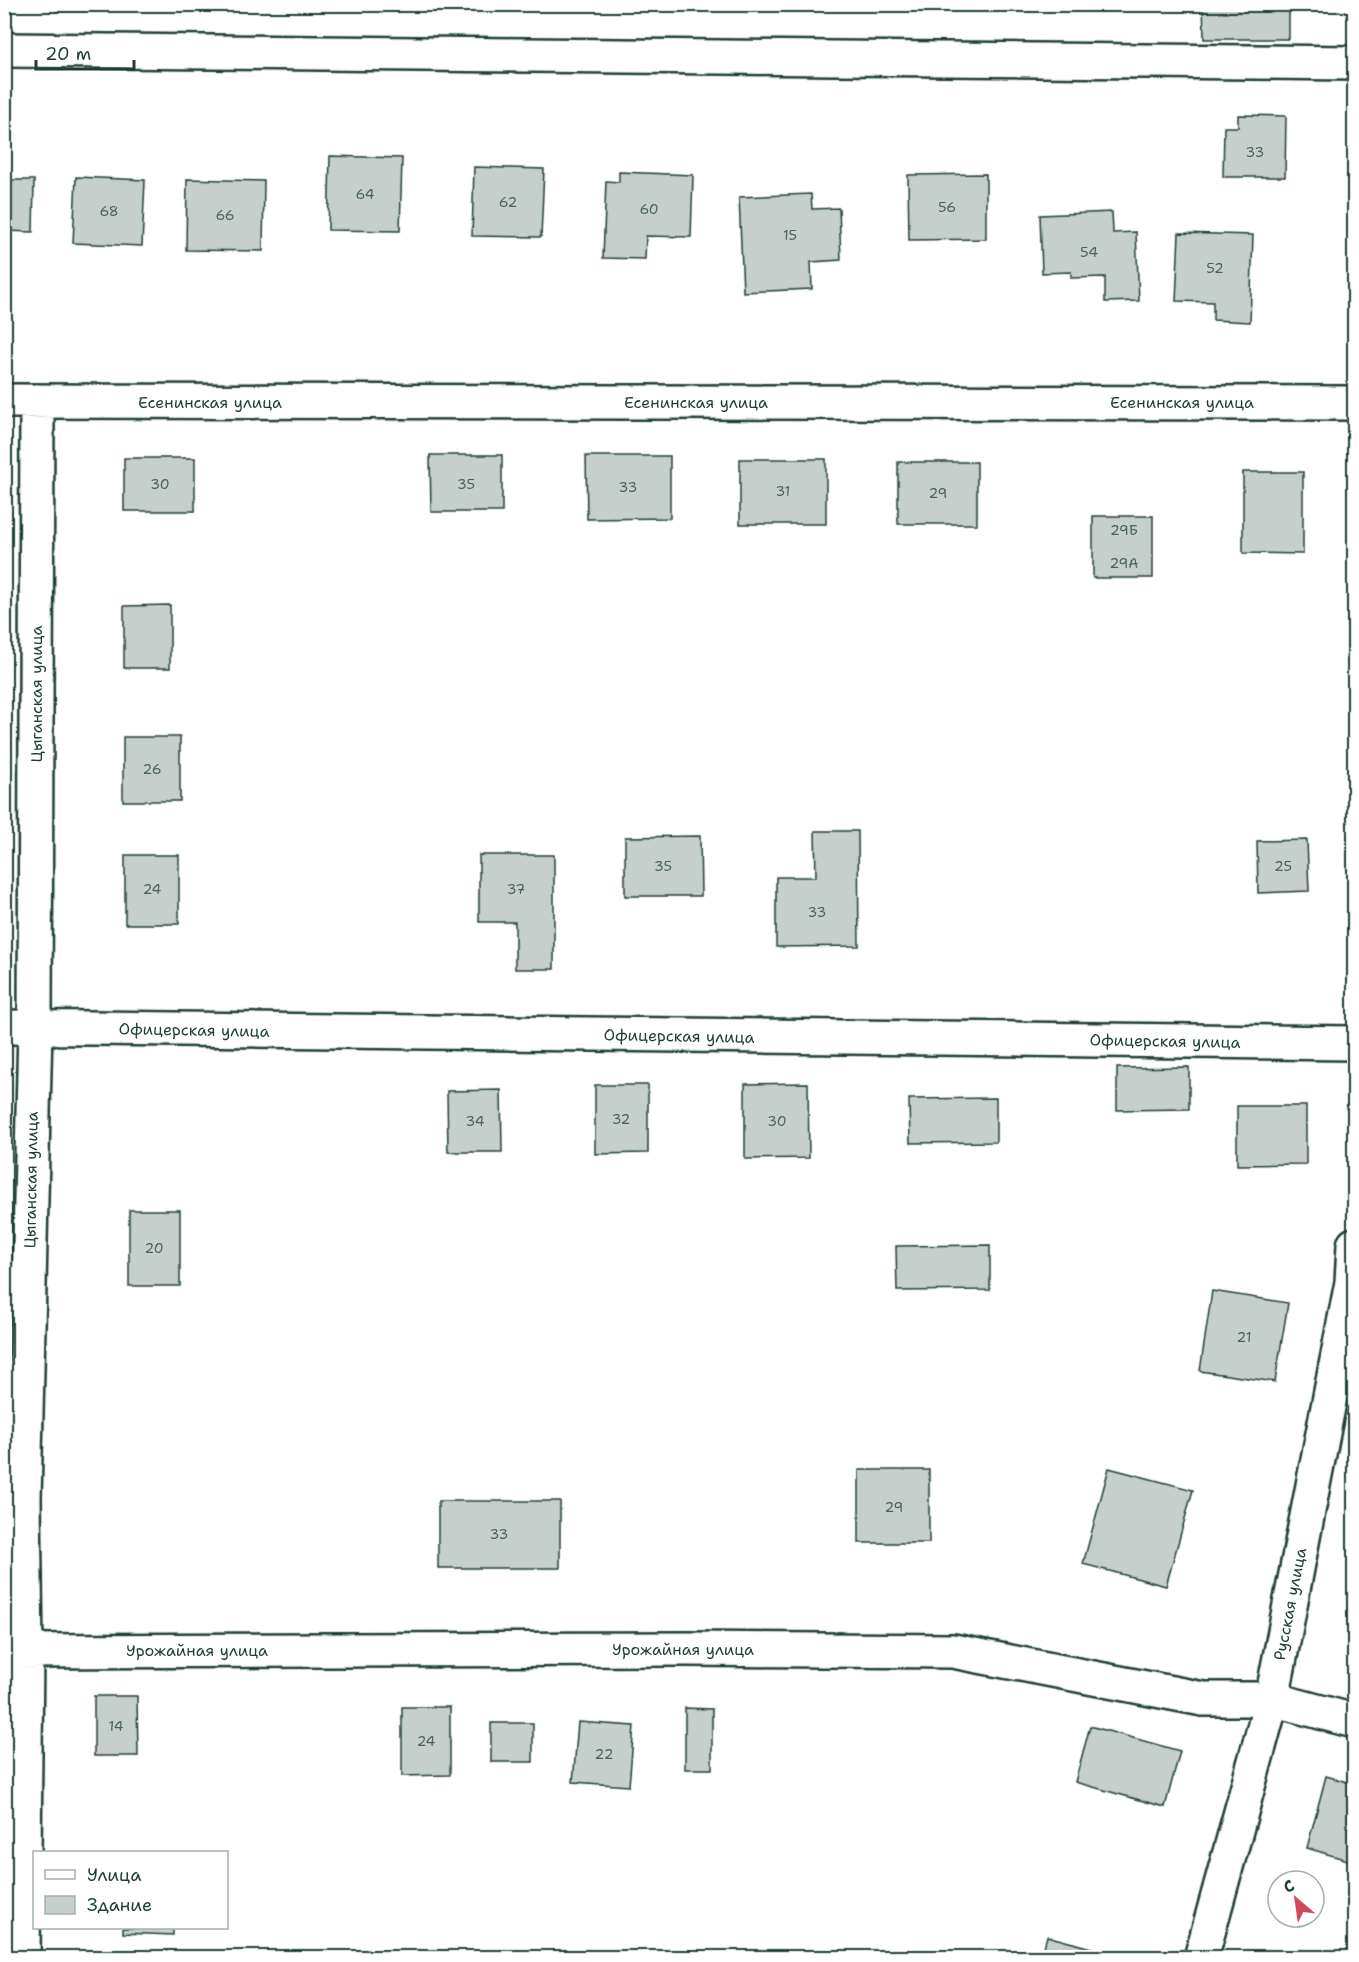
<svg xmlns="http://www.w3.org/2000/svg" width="1359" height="1962" viewBox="0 0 1359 1962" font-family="'Shantell Sans',sans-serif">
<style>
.building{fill:#c7cfcc;stroke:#1f3d34;stroke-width:1.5}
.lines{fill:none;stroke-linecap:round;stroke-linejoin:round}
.minor-casing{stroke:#1f3d34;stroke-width:38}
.minor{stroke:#fff;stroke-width:33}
.labels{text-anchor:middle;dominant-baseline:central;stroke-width:4.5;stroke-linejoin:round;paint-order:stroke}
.number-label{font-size:14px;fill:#49625a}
.street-label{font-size:16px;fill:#1f3d34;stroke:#fff}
</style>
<rect width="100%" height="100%" fill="#fff"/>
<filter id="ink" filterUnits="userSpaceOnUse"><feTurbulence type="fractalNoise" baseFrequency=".0167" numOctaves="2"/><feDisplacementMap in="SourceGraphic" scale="12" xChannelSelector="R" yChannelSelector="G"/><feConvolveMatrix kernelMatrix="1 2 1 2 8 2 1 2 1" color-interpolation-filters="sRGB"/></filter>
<g filter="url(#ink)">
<path class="building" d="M56,4h46v7h-46z
M1203,4h86v35h-85z
M1238,115l48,1 -1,61h-62l1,-50h14z
M330,156l72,2 -2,73 -72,-1z
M474,167l70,2 -3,68 -69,-1z
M619,172l74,3 -2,62 -45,-1 -1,23 -42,-1 3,-77 13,1z
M986,174v65l-77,1 -1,-65z
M76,177l69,3 -3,66 -69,-3z
M187,179l77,2 -1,70 -77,-1z
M4,180h30l-1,52 -29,-1z
M811,194l1,15 27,-1 2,52 -30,2 1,27 -69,3 -4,-95z
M1112,212l1,21 23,-1 3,69 -34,1v-25l-34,1v-6l-29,1 -2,-58z
M1179,233l74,2 -3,87 -37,-2v-18l-37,-1z
M430,455h72v57h-71z
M586,456h84v62l-83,1z
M124,458h71v53h-71z
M740,459h86v65h-86z
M898,462h79v62h-79z
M1243,472h60v82l-60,-1z
M1093,516h60v62h-60z
M170,605v63h-46v-62z
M123,737h57v64h-57z
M815,831h43l1,115 -83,1v-70h40z
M700,836l1,60h-76v-59z
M1307,840l2,51 -51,2 -1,-52z
M125,855h54v69h-54z
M479,855h75v114h-39v-47h-36z
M1189,1067v42l-72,1v-42z
M808,1083l1,75 -64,1v-75z
M595,1085h53v68l-53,1z
M501,1090l1,62h-54l-1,-61z
M996,1098v44l-86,1 -1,-44z
M1237,1106h69v58l-69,1z
M129,1210h51v76h-51z
M990,1245v45l-93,1 -1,-45z
M1212,1291l76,12 -13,79 -75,-11z
M1109,1468l84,22 -27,96 -83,-22z
M859,1470h70v73h-70z
M438,1501h122v67h-122z
M94,1696h43l1,60h-44z
M402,1707h48v68l-48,1z
M685,1708l27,1v60h-27z
M578,1722l56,4 -5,60 -56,-4z
M491,1723h42v39h-42z
M1090,1726l90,25 -15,56 -90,-25z
M1326,1776l28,8v78l-47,-14z
M123,1928h50v7l-50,-2z
M1047,1936l77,21 -1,1h-82z"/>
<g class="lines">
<defs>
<path id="minor" d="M4,50l1350,13
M4,401l1350,2
M4,1027l1350,16
M4,1651l684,-2 265,2 250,48h69l82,22
M23,1958l3,-307 -2,-152 11,-471 2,-627
M1201,1958l71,-259 80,-417 2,-37"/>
</defs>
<use href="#minor" class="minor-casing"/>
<use href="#minor" class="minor"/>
</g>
</g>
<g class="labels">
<g class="number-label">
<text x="1255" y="152">33</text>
<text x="365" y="194">64</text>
<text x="508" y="202">62</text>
<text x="947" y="207">56</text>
<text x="649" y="209">60</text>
<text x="109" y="211">68</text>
<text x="225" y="215">66</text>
<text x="790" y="235">15</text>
<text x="1089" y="252">54</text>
<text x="1215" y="268">52</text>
<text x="160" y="484">30</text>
<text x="466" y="484">35</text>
<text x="628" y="487">33</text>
<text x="783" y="491">31</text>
<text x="938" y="493">29</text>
<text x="1124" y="530">29Б</text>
<text x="1124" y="563">29А</text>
<text x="152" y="769">26</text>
<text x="663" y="866">35</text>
<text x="1283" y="866">25</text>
<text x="152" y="889">24</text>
<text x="516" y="889">37</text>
<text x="817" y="912">33</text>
<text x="621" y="1119">32</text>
<text x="475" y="1121">34</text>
<text x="777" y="1121">30</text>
<text x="154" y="1248">20</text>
<text x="1244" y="1337">21</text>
<text x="894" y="1507">29</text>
<text x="499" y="1534">33</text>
<text x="116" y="1726">14</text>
<text x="426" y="1741">24</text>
<text x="604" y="1754">22</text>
</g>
<g class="street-label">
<text x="210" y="402">Есенинская улица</text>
<text x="696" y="402">Есенинская улица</text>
<text x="1182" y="402">Есенинская улица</text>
<text transform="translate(36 694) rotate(-90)">Цыганская улица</text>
<text transform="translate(194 1030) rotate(1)">Офицерская улица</text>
<text transform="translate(679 1036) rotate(1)">Офицерская улица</text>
<text transform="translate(1165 1041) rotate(1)">Офицерская улица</text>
<text transform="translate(31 1180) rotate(-89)">Цыганская улица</text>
<text transform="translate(1290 1604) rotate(-79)">Русская улица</text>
<text x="683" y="1649">Урожайная улица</text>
<text x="197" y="1650">Урожайная улица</text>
</g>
</g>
<rect width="1359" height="1962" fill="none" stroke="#fff" stroke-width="24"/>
<rect x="12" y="12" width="1335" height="1938" fill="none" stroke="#1f3d34" stroke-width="2" filter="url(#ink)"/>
<rect x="33" y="1851" width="195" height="78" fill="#ffffff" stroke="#a5b1ae" stroke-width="1.5"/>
<rect x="45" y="1870" width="30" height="9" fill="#ffffff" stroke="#a5b1ae" stroke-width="1.5"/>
<text x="87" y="1881" font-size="18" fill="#1f3d34">Улица</text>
<rect x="45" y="1896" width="30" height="18" fill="#c7cfcc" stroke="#a5b1ae" stroke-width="1.5"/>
<text x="87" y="1911" font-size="18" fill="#1f3d34">Здание</text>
<g transform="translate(1296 1899) rotate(331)"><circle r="28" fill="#ffffff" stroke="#a5b1ae" stroke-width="1.5"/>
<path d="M0-4.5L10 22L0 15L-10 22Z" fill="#d1495b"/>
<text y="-9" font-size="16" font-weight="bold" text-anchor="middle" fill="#1f3d34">С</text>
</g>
<path d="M36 60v9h98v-9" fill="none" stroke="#1f3d34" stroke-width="3"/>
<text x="45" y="60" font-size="18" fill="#1f3d34" stroke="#ffffff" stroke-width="4.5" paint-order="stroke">20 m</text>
</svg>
